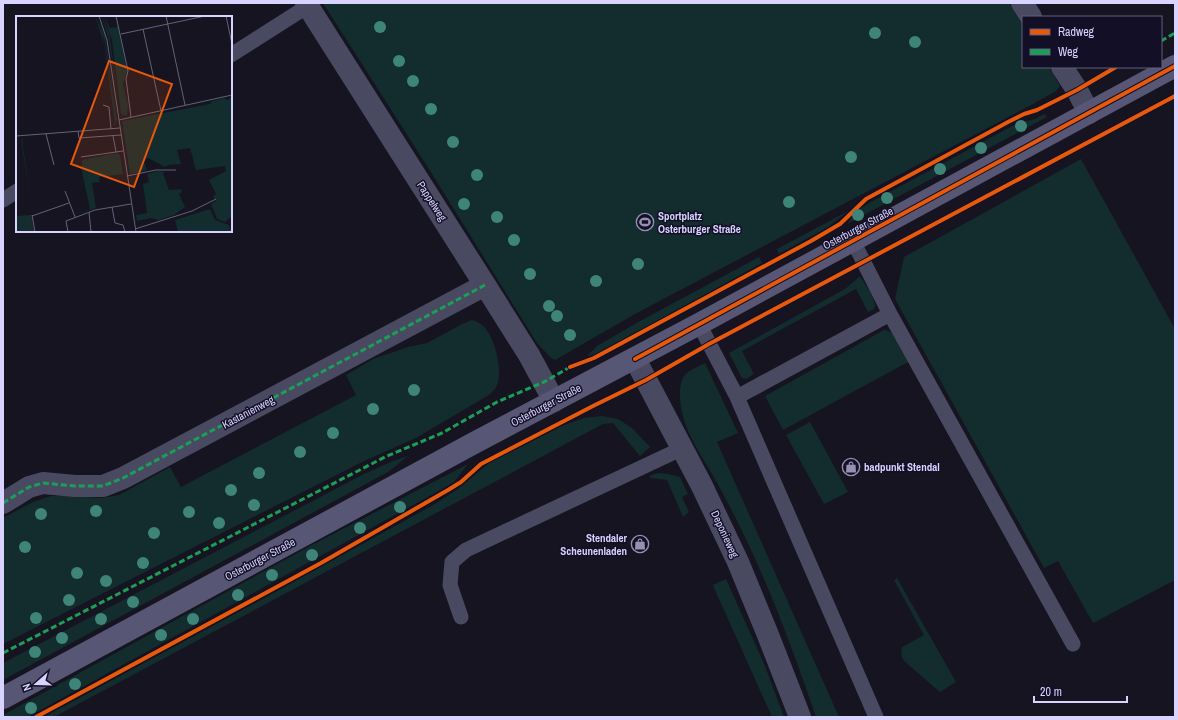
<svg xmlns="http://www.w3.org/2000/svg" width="1178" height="720" viewBox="0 0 1178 720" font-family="'Archivo Narrow',sans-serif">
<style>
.green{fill:#132c2d}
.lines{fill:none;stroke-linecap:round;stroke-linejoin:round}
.lane{stroke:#4a4962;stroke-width:15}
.street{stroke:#4a4962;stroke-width:22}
.secondary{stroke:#575674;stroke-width:22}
.quiet{stroke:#1a9f57;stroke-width:3;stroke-dasharray:6 3;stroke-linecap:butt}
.cycleway-casing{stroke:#130f26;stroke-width:6}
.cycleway{stroke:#e8590c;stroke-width:4}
.tree{fill:#3e8478}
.labels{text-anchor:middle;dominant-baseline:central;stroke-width:3;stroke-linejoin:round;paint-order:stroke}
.street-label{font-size:11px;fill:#d9d4ff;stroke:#130f26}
.poi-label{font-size:11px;font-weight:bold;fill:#d9d4ff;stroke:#130f26;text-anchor:start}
.inset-road{fill:none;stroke:#64617a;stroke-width:1}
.view{fill:#e8590c;fill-opacity:0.15;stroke:#e8590c;stroke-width:2}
.inset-edge{fill:none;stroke:#d9d4ff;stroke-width:2}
</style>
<rect width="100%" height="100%" fill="#161421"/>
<path class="green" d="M323,3h539l12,1 2,-1h133l14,23v41h26l11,19 -4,5 -23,13 -398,210 -80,46 -5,-3 -13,-14 -103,-166z
M1044,114l3,3 -200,107 11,-14 11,-7 147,-79 19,-5z
M1081,159l94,170v251l-82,43 -35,-62 -14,7 -149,-269 9,-42z
M850,210l-22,17 -49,27 -2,-5z
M759,257l3,6 -167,92 -8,1 10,-10 43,-25z
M860,276c5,9 18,24 14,33l-6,3 -12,-23 -114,62 12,23 -8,5 -4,-1 -13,-25 116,-64z
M472,320c5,1 10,4 13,8 10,11 18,43 12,57 -1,4 -5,7 -8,10l-73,43 -52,23 -361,183v-126l30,-16 18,-6h21l30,2 17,-3 51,-28 11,20 175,-92 -10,-20 27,-16 35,-12 19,-4 37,-20z
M884,330h2l6,3 16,29 -125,68 -18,-34z
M705,363l33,70 -21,9 122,275h-23c-21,-62 -43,-121 -71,-180 -9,-19 -19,-38 -29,-56 -15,-27 -36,-54 -36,-86 0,-22 7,-23 25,-32z
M602,416l16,3 14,9 18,19 -10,9 -27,-33 -10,1 -549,293h-10l215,-116 176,-97 23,-15 31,-26 75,-38 20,-7z
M810,422l38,70 -24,12 -38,-69z
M408,456l-20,16 -385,208v-17l361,-189 29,-13z
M468,464l-14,18 -21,12 -405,223h-25v-2l307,-169z
M658,473l10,1 12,3 8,17 -6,3 7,15 -6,5 -16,-37 -16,-2 -2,-2z
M897,578l59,104 -16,10 -36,-31 -3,-7 1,-7 22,-12 -30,-55z
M726,579l39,87 19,51h-12l-57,-127 -2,-5z"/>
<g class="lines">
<path class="lane" d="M231,55l77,-49
M3,200l14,-9
M890,314l183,330
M699,324l38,73 139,320
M737,397l153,-83 -37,-73
M461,617l-11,-32 2,-23 14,-12 217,-102"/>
<path class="street" d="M306,3l179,282 44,70 25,46
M1022,3l9,14
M1062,67l15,23 12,23
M635,359l67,127 36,76 30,73 32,82
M3,503l26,-16 14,-4 32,3h28l20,-8 362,-193"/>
<path class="secondary" d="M3,698l471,-255 225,-119 476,-258"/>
<path class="quiet" d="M1161,41l14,-8
M3,503l26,-16 14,-4 32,3h28l20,-8 362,-193
M3,653l382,-196 57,-24 55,-31 47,-20 26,-15"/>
<defs>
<path id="cycleway" d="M635,359l540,-293
M570,367l24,-9 217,-117 29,-17 26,-25 142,-77 16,-8 13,-4 40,-20 39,-23
M36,717l285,-154 127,-73 13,-8 20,-18 112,-58 53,-26 63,-36 466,-248"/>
</defs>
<use href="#cycleway" class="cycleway-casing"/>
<use href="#cycleway" class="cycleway"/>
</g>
<g class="tree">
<circle cx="380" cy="27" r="6"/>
<circle cx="875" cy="33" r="6"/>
<circle cx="915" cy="42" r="6"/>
<circle cx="399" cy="61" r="6"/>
<circle cx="413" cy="81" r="6"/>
<circle cx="431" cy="109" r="6"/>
<circle cx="1021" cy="126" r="6"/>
<circle cx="453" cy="142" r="6"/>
<circle cx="981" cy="148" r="6"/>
<circle cx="851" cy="157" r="6"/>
<circle cx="940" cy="169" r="6"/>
<circle cx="477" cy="175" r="6"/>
<circle cx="887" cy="198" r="6"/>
<circle cx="789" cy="202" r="6"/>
<circle cx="464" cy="204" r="6"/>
<circle cx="858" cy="215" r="6"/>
<circle cx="497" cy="217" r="6"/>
<circle cx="514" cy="240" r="6"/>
<circle cx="638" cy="264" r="6"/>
<circle cx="530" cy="274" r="6"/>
<circle cx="596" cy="281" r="6"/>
<circle cx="549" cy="306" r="6"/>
<circle cx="557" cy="316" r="6"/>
<circle cx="570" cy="335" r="6"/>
<circle cx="414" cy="390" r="6"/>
<circle cx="373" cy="409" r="6"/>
<circle cx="333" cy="433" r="6"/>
<circle cx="300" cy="452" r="6"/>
<circle cx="259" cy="473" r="6"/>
<circle cx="231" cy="490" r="6"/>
<circle cx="254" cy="505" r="6"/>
<circle cx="400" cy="507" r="6"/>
<circle cx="96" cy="511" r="6"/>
<circle cx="189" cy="512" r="6"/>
<circle cx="41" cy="514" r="6"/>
<circle cx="219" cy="523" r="6"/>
<circle cx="360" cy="528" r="6"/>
<circle cx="154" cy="533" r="6"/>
<circle cx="25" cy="547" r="6"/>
<circle cx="312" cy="555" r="6"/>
<circle cx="143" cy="563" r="6"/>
<circle cx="77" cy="573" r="6"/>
<circle cx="272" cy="575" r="6"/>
<circle cx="106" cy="581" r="6"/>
<circle cx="238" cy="595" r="6"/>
<circle cx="69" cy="600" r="6"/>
<circle cx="133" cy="602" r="6"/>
<circle cx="36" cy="618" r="6"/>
<circle cx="101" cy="619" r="6"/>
<circle cx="193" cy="619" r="6"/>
<circle cx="161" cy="635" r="6"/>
<circle cx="62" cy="638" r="6"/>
<circle cx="35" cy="652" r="6"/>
<circle cx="75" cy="684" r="6"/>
<circle cx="31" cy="708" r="6"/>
</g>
<defs>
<symbol id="stadium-ring" viewBox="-11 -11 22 22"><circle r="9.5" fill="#130f26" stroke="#9591b1" stroke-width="1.5"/><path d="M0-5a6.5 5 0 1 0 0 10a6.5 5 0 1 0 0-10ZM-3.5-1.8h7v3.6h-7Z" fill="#9591b1"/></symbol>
<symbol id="shop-ring" viewBox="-11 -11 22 22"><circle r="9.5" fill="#130f26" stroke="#9591b1" stroke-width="1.5"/><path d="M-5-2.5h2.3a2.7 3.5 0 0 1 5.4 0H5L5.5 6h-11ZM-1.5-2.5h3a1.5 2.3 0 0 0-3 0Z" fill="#9591b1"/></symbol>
</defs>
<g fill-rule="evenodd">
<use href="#stadium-ring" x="635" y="212" width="20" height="20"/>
<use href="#shop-ring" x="841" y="457" width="20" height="20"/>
<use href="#shop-ring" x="630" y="534" width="20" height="20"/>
</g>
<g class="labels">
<g class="street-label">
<text transform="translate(432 201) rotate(57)">Pappelweg</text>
<text transform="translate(858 228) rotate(-28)">Osterburger Straße</text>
<text transform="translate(546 405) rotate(-28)">Osterburger Straße</text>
<text transform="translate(248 412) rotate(-28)">Kastanienweg</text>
<text transform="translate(725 534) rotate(65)">Deponieweg</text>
<text transform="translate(260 559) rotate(-28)">Osterburger Straße</text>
</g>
<g class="poi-label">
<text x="658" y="216">Sportplatz<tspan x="658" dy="13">Osterburger Straße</tspan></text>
<text x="864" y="467">badpunkt Stendal</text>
<text x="627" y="538" text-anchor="end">Stendaler<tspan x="627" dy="13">Scheunenladen</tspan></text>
</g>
</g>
<g transform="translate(16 16)">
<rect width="216" height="216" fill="#161421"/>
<path d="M79,0l7,15 -4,-15 7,20 11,74 -1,-4 -10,-63 -3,-12 15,89 -2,5 -3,2 3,-4 -11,-79zM85,0l8,16 10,73 -11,-69zM88,0l6,12 8,-1 9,44 -4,13 5,21 -1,11 -6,-2 -9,-74zM216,80v120l-7,6 -8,-3 -6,-15 5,-3 -3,-5 3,-2 -7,-14 17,-9 -1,-5 -29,4 -6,-22 -13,2 4,14 -13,1 -3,2 -17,-9 -5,2 4,10 -17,4 -8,-53 88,-17 2,-3 12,-3 4,2zM28,119l-22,4 9,64 -10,-64zM101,137l3,2 3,19 -24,3 1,5 -8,1 4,25 -19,6 13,-5 -8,-37v-12zM142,155l8,1 -3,1 6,17 12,-1 1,3 -3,2 6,13 -11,8 -15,5 -8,-2 -14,3 -1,-6 11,-2 -4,-29 6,-2 -2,-8zM194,193l5,11 14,5 3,7h-54l-3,-12zM15,199l3,17h-18v-16z" fill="#132c2d"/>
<path class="inset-road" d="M83,0l8,24 29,192M100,0l12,55 -2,8 5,38M150,0l19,89M210,0l6,28M127,13l18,82M105,18l84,-18M87,89l6,2 2,22M103,104l113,-25M62,115l1,7 42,-3M30,118l8,31M0,120l104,-8M97,120l3,16 7,-1M65,141l35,-5M111,160l29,-6h20M49,175l10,26M96,191l3,16 8,2 2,7M73,196l2,20M16,199l3,17M16,200l37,-13M119,213l57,-18 24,-12M52,216l-2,-11 29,-11 36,-6"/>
<path class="view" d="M93,45l63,23 -38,103 -63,-23z"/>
<rect width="216" height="216" class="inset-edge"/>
</g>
<rect width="1178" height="720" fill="none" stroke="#d9d4ff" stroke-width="8"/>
<rect x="1022" y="16" width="140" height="52" fill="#130f26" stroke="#625e7d"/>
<rect x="1030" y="29" width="20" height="6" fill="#e8590c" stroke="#625e7d"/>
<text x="1058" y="36" font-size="12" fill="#d9d4ff">Radweg</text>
<rect x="1030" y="49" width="20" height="6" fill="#1a9f57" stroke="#625e7d"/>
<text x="1058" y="56" font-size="12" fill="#d9d4ff">Weg</text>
<g transform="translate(36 684) rotate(250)" stroke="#130f26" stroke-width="3" paint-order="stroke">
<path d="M0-3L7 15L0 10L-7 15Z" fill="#d9d4ff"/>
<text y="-6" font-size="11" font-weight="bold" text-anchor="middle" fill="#d9d4ff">N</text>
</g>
<path d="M1034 696v6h93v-6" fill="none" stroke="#d9d4ff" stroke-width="2"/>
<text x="1040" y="696" font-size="12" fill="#d9d4ff" stroke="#130f26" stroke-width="3" paint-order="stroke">20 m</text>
</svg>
